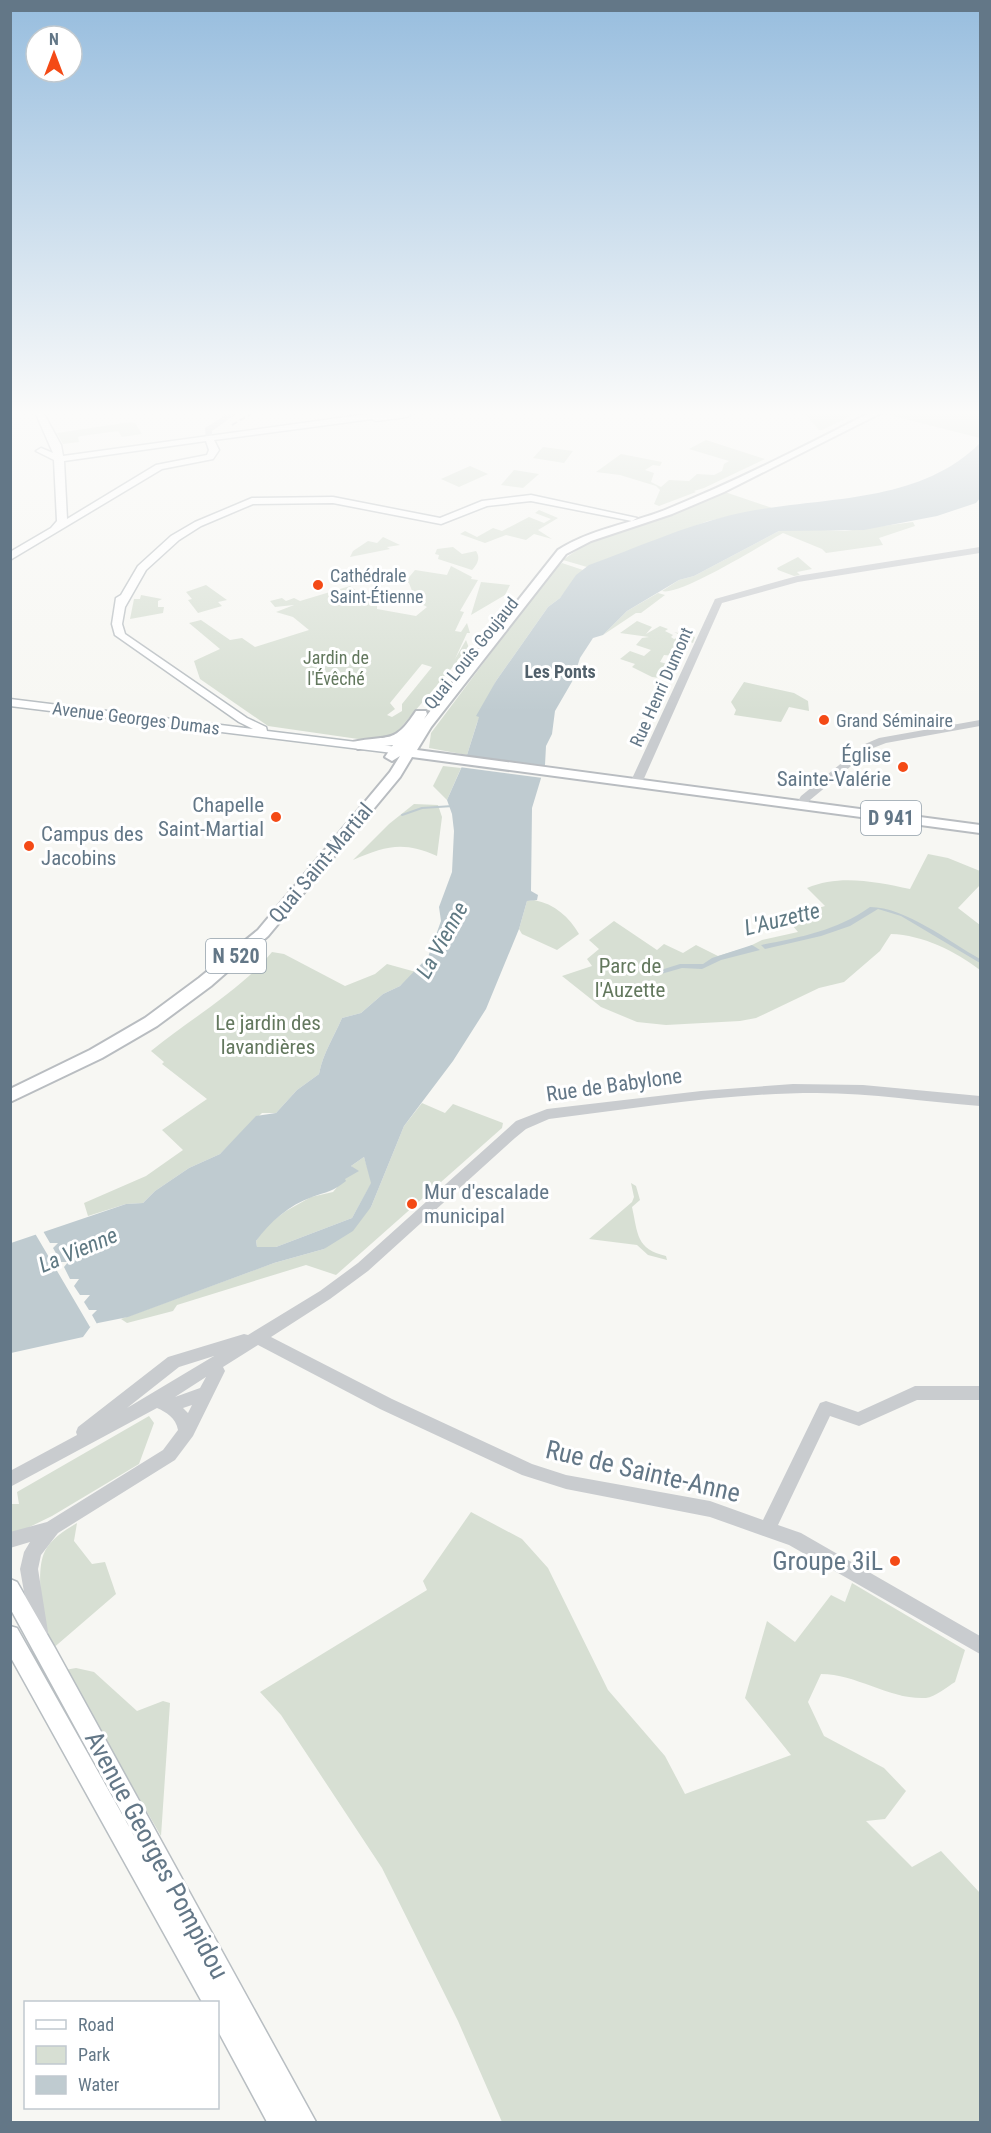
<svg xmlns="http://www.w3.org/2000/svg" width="991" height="2133" viewBox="0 0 991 2133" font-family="'Roboto Condensed',sans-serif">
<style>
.green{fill:#d7dfd3;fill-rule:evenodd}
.water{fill:#bfcbd0;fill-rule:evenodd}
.pier{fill:#f7f7f3}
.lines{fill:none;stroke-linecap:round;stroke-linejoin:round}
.stream{stroke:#bfcbd0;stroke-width:2}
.secondary-casing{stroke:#b8bec2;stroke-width:3}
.primary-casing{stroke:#b9bdc1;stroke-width:4}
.tertiary{fill:#c9cccf;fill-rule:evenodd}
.secondary{fill:#fff;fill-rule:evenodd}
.primary{fill:#fff;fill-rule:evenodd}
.rail{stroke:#a6acb2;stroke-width:2;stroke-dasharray:6 3;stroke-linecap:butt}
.poi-dot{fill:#f44a16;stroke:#fff;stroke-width:2}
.labels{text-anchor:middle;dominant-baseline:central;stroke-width:6;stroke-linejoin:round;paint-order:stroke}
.far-poi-label{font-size:18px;fill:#637787;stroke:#fff;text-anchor:start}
.far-street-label{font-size:18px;fill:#637787;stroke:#fff}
.far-park-label{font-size:18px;fill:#63785e;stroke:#fff}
.far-neighbourhood-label{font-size:18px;font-weight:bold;fill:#51606b;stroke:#fff}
.shield{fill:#fff;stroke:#92a0ab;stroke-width:1.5}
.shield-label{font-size:20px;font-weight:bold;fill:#637787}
.poi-label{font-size:21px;fill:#637787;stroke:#fff;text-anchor:end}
.street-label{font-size:21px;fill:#637787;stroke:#fff}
.park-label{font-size:21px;fill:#63785e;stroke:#fff}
.water-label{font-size:22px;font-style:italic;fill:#5f7983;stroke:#fff}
.near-street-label{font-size:26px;fill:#637787;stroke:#fff}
.near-poi-label{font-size:26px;fill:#637787;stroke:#fff;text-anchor:end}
</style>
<rect width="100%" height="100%" fill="#f7f7f3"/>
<path class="green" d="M805,414h50l-33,16h-3z
M885,414h95v24z
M131,422l4,1 7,11 -20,3 -4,-6 -37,5 -3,1 1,5 -16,2 -6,-11z
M706,440l59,19 -61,29 -10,3 2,1 -37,14 -5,-2 6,-14 -4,-4 -36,-11 -24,-3 25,-18 41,8 -2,4 -7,-1 -8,5 9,3 -3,9 10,5 8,-7 20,1 8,-7 17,1 8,-4 2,-7 5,-3 -40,-12z
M543,447l30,4 -9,12 -31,-5z
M470,466l18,8 -29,13 -18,-8z
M514,470l25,4 -16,14 -22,-3z
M725,492l47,16 -64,13 -121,46 -24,-7c46,-36 109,-44 162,-68z
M539,510l19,8 -20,12 14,9 -18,-5 -8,6 -20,-5 -21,8 -25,-9 5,-3 12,6 16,-9 9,3 27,-14 15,6 7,-4 -16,-6z
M913,522l2,4 -36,12 4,7 -57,8 -4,-4 -39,-16c-20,11 -104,64 -121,58l17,-11 15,-4 85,-45 24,-2 42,2z
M383,537l17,8 -13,2 3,2 -40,8 3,-6 15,-10 9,2z
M453,547l9,7 14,-3c5,7 1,14 -4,19l-34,-11 1,-4 -4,-1 2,-5z
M798,557l14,12 -15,3 3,3 -6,1 -16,-6 -1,-2z
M562,563l21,7 -23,28 -12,9 -52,74 -19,42 -10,32 -38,-7 2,-15 122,-163z
M451,566l21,11 -1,2 7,1 -18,31 4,1 -9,19 6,1 6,-9 3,10h-3l-12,26 11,-19 3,8 -73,85 -24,8 -104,-15 -68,-47 -6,-18 26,-12 -31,-26 12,-3 29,20 12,-2 13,9 54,-17 -16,-13 -17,-5 18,-7 -19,2 -5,-6 12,-3 4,3 8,-3 6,3 50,-15 8,6 5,-2 14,13v6l39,7 11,-9 -16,-9 3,-2 -5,-13 -4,-1 10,-12 32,5zM422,664l10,3 -30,37v7l-10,6 -5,-2 8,-6 -5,-6z
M481,582l29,3 -5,10 -34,20z
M206,585l21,15 -9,2 4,4 -24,7 -10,-13 4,-1 -6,-7z
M658,593l7,2 -24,18h-5l-33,22 24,-24z
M141,595l21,4 -4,2v6h6l-1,6 -33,6 4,-20h6z
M637,621l15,6 -6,7 14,-8 8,3 -3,2 8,4 -2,2 3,2 8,-3 -8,-4 21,5 -2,6 -7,-3 -6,4 2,2 -8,3 5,2 -4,5 -11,-1 -4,7 11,3 -9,2 -3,4 1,7 -8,-1 -20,-10 3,-3 -15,-5 10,-8 14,5 7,-6 -15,-5 6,-7 7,-1 -29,-4z
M744,682l50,11 14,8 1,10 -20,-4 -8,15 -47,-7 2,-5 -5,-8z
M443,766l18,2 -14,32 -14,-14z
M414,804l24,1 4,12 -5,39c-34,-15 -51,-10 -84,4l36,-36z
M928,854l20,4 32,13v14l-22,23 22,17v45c-25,-19 -57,-35 -89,-36l-11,17 -36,31 -25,6 -63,30 -16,3 -74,4 -29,-3 -36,-15 -39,-31 30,-10 -5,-7 12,-10 -10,-9 25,-19 43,29 7,-6 19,9 13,-8 22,11 30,-9 14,-7 36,-8 -6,-7 24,-7 -7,-7 16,-5 -18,-18c33,-14 69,-6 103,1z
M534,900c21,4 35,17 45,34l-22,16 -35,-16 -3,-5 8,-28z
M272,952l12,2 61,32 30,-12 12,-10 29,8 -16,14 -17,8 -22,19 -19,5c-8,19 -19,35 -23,56l-22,16 -21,23h-14l-42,41 -31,14 -34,23 -12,12 -17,1 -38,12 -4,-13 62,-27 37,-26 -21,-20 45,-31 -45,-35 2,-2 -13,-11c40,-33 88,-59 121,-99z
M422,1103l23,10 8,-9 50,19 -1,5 -166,147 -30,-10 -129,40 -4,6 -46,12 -6,-4 153,-56 50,-14 47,-42 33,-81z
M364,1157l8,25 -20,36 -76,29h-19l-1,-6 10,-15 20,-15 25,-14 22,-5 20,-24 -2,-2z
M631,1183l5,3 4,14 -8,7c6,27 4,42 34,49l1,4 -19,-5 -11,-10 -48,-6 43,-37 2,-5z
M149,1416l5,7 -15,41 -87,52 -41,20v-32h8l-2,-12z
M471,1512l51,27 26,29 60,122 57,66 20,38 106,-39 -46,-57 22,-77 28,21 36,-47 14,7 7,-19 113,67 -10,32c-8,5 -20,15 -29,16 -36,2 -69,-24 -105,-24l-13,28 16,34 60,32 22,23 -21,28 -19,2 46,46 29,-16 39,42v229h-478l-44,-101 -76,-153 -101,-153 -21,-23 167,-102 -4,-9z
M77,1523l-3,18 18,23 13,-2 11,32 -65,56c-7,-22 -17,-78 -6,-99 6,-12 20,-21 32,-28z
M76,1668l18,4 43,39 26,-10 7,2 -9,133 -96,-166z"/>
<path class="water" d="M980,443v55l-4,5 -39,13 -73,14 -85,1 -85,45 -15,4 -52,31 -24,24 -10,3 -13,20 -7,22 -18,31 -3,23 -6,12 -1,19 -13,43 -1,83 7,4 -1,5 -10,1 -8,28 -33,80 -33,52 -49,65 -33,81 -18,24 -29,18 -50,14 -146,54 -30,6 -7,3 -8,11 -72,16v-110l115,-39 17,-1 12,-12 34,-23 31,-14 36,-38 20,-3 21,-23 22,-16c4,-21 15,-37 23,-56l19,-5 22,-19 17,-8 28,-29 13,-36 -2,-14 13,-35 2,-41 -2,-17 -5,-14 20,-45 12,-38 -3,-1 20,-35 52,-74 12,-9 16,-23 13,-10c47,-17 93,-38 142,-50 83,-20 184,-7 249,-72zM364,1157l7,26 -19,35 -76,29h-19l-1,-6c14,-19 33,-36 56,-44 14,-5 22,-6 34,-16l-1,-2 14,-8 -8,-5z
M870,907c35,0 80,35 110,52v4l-79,-47 -23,-7 -28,17 -29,10 -56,13 -4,-4c40,-8 75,-14 109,-38z
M752,945l8,5 -39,10 -19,9 -20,-1 -21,6 3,-5 16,-5h23l9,-6z"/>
<path class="pier" d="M464,755l84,11 -5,12 -84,-11z
M47,1227l-4,4 7,12h8l-5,5 8,14h7l-4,5 6,12h9l-5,7 6,9h10l-6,7 5,8h8l-5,5 5,9 -7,3 -57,-97z"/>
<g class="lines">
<path class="stream" d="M402,815l20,-7 31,-2"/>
<defs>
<path id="secondary" d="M36,414h8l17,31 2,11 305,-42h43l-4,3 -31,4 -4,-2 -158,21 5,10 -6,9 -51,10 -152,91v-8l41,-24 6,-7 -3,-61 -18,-9 5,-3 12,5zM206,441l3,9 -2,5 -51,10 -89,54 -3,-58z
M531,495l106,23 -5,3 -101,-20 -44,5 -46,18 -108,-21 -80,1 -52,22 -22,14 -33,30 -21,37 -3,17 3,10 122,84 19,9 1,4 130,16 4,1v6l-391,-48v-7l243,30 -14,-7 -124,-87 -3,-11 4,-26 5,-3 17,-29 33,-30 24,-14 57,-24 81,-1 107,21 42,-17z
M10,1579l7,3 38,66 261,474h-49l-49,-91v-29h-16l-192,-346v-30l7,2 124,220 -131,-240z"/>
<path id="primary" d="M867,414h12l-155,78 -52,22 -81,27 -25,13 -135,173 -14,23 563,75v8l-568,-76 -12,20 -132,159 -57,50 -54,40 -55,32 -92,44v-13l80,-39 55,-32 54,-40 59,-48 132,-158 10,-16 -8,5 -7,-4 8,-12 -35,4 -7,-4 2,-3c36,-8 40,4 63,-31h10l1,3 -3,5 134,-169c33,-21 71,-26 107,-40 69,-28 136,-62 202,-96z"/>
</defs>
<use href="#secondary" class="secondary-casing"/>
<use href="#primary" class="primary-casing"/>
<path class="tertiary" d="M227,414h9l-24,17v9h-6l-1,-12z
M980,547v6l-182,29 -76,21 -80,180 -6,3 -6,-3 85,-184 82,-23z
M980,720v6l-94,17 -13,5 -63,52 -5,8 -4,1 -6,-3 6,-10 64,-52 14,-6z
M793,1084l70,1 117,11v10c-54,-4 -108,-13 -163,-13 -90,0 -179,15 -268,26l-23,10 -11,9 -147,133 -38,28 -59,38 121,62 140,65 34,11 144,26 53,19 57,-117 6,-2 32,11 57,-26h65v14h-63l-58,26 -29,-10 -52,109 23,8 179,103v18l-191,-109 -79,-28 -144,-28 -44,-14 -142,-66 -122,-64 -35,22 2,4 -32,65 -18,24 -117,73 -17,22 -3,14 10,63 -2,6 -7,3 -7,-3 -12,-69 4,-17 6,-10 -20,6v-16l37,-10 116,-72 15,-20c-2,-12 -12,-18 -21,-22l-147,79v-16l67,-36 -1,-3 2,-5 90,-70 76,-23 4,1 72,-44 38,-28 158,-142 31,-12 154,-18zM214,1356l-87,52 52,-41zM206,1377l-6,11 -25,9zM192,1405l-4,8 -5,-5z"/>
<use href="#secondary" class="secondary"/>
<use href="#primary" class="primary"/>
<path class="rail" d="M232,425l19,-11"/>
</g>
<linearGradient id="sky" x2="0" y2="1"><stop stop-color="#97bdde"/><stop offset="0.58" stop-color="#fbfbfa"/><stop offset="1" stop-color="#fbfbfa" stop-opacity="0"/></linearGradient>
<rect width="991" height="712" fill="url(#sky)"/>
<g class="poi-dot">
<circle cx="318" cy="585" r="6"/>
<circle cx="824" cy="720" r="6"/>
<circle cx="903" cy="767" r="6"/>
<circle cx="276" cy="817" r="6"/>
<circle cx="29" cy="846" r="6"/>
<circle cx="412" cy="1204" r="6"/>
<circle cx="895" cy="1561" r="6"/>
</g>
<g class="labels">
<g class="far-poi-label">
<text x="330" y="575">Cathédrale<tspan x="330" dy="21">Saint-Étienne</tspan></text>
<text x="836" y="720">Grand Séminaire</text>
</g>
<g class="far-street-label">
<text transform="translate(471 653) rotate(-51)">Quai Louis Goujaud</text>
<text transform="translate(661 687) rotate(-66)">Rue Henri Dumont</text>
<text transform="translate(136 718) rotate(7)">Avenue Georges Dumas</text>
</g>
<g class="far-park-label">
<text x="336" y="657">Jardin de<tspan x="336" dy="21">l'Évêché</tspan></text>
</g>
<g class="far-neighbourhood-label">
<text x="560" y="671">Les Ponts</text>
</g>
<g class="shield">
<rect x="861" y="801" width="60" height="34" rx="4.5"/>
<rect x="206" y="939" width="60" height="34" rx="4.5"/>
</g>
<g class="shield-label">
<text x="891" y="818">D 941</text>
<text x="236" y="956">N 520</text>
</g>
<g class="poi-label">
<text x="891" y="755">Église<tspan x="891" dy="24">Sainte-Valérie</tspan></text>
<text x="264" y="805">Chapelle<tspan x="264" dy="24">Saint-Martial</tspan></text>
<text x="41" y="834" text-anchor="start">Campus des<tspan x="41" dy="24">Jacobins</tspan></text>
<text x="424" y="1192" text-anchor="start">Mur d'escalade<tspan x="424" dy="24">municipal</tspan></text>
</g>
<g class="street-label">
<text transform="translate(321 863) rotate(-50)">Quai Saint-Martial</text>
<text transform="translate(614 1085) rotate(-8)">Rue de Babylone</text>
</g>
<g class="park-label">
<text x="630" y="966">Parc de<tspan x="630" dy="24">l'Auzette</tspan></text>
<text x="268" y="1023">Le jardin des<tspan x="268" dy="24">lavandières</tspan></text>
</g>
<g class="water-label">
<text transform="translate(782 919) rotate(-14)">L'Auzette</text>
<text transform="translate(442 940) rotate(-61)">La Vienne</text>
<text transform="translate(78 1250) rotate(-23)">La Vienne</text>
</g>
<g class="near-street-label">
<text transform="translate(643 1471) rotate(13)">Rue de Sainte-Anne</text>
<text transform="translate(157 1855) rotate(62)">Avenue Georges Pompidou</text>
</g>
<g class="near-poi-label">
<text x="883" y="1561">Groupe 3iL</text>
</g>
</g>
<rect width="991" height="2133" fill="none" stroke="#637787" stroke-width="24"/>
<rect x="24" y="2001" width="195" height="108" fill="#ffffff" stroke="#c1c9cf" stroke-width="1.5"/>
<rect x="36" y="2020" width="30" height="9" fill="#ffffff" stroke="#c1c9cf" stroke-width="1.5"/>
<text x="78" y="2031" font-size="18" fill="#637787">Road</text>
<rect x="36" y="2046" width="30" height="18" fill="#d7dfd3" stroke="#c1c9cf" stroke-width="1.5"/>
<text x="78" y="2061" font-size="18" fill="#637787">Park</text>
<rect x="36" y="2076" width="30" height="18" fill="#bfcbd0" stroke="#c1c9cf" stroke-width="1.5"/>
<text x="78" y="2091" font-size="18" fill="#637787">Water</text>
<g transform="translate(54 54)"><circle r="28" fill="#ffffff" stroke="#c1c9cf" stroke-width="1.5"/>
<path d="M0-4.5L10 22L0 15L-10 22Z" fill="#f44a16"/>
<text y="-9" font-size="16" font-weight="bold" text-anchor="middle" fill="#637787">N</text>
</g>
</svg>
